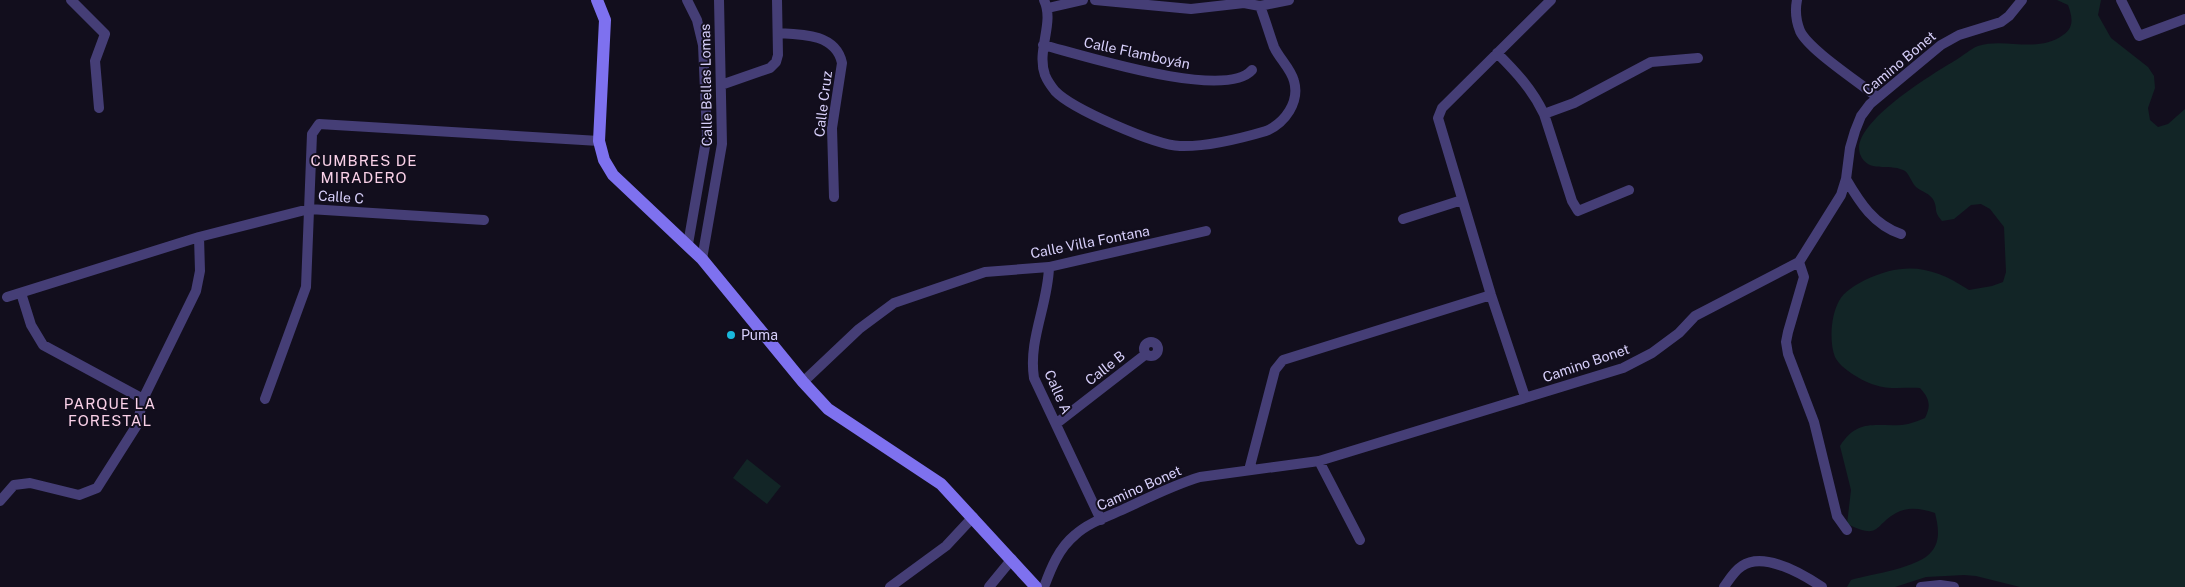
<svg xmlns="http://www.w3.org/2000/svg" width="2185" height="587" viewBox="0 0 2185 587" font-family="'Public Sans',sans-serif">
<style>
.green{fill:#122526}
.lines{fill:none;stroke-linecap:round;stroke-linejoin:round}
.minor{stroke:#453e76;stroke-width:10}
.secondary{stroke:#7e71ef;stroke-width:12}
.poi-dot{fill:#19b8dc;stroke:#120e1d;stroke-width:2}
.labels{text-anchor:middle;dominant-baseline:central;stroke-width:4;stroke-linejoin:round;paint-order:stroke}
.street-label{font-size:14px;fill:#d7cffa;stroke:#120e1d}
.poi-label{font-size:14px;fill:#d7cffa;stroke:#120e1d;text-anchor:start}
.neighbourhood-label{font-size:15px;letter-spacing:1px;fill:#fad1e8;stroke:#120e1d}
</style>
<rect width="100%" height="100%" fill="#120e1d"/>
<path class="green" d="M2057,0h44l-3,15 13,23 37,29 6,9 1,12 -7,20 2,12 8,7 10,-3 17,-15v478h-165l-44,-11 -12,-1 -38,2 -31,10h-48l4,-7c20,-6 69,-12 81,-29 9,-11 6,-26 3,-38 -13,-4 -26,-7 -39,0 -23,13 -15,27 -49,11l4,-34 -11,-44c18,-28 35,-19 62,-21 8,-1 16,-4 23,-7 6,-12 5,-19 -5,-30 -14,-1 -32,2 -45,-3 -13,-4 -34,-16 -40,-28 -6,-15 -4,-42 4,-56 4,-9 18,-17 26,-21 40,-19 68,-14 104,10l23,-4 11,-4 3,-10 -2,-45 -14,-18 -9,-5 -10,1 -17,14 -12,2c-9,-11 -4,-10 -8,-20 -4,-8 -12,-9 -18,-14 -5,-5 -7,-15 -13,-17 -15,-7 -35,4 -43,-16 -11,-30 74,-81 96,-94 7,-4 14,-11 22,-14 27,-9 59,8 85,-11 12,-8 9,-19 5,-30z
M747,459l34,27 -14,18 -34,-26z"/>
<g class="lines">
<path class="minor" d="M71,0l34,34 -10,27 4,47
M687,0l10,20 6,25 4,90 -19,109
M1044,0c11,23 -8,50 1,75 2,5 6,11 10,16 17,18 100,54 125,55 28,1 59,-7 86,-15 19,-8 34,-29 28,-50 -3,-12 -15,-23 -20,-34 -5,-14 -9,-28 -14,-41
M1095,0l96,9 53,-6 16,3 29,-6
M1797,0c-2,10 -1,21 3,31 9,19 59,51 77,66
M2121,0l18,36 46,-17
M1048,8l35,-8
M778,33c24,1 58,1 64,30l-10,65 2,69
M1043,45c39,10 182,56 209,25
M1497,53c19,19 35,36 47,61l28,87 6,10 51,-21
M721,85l49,-17 6,-6 2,-7 -1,-55
M1544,114l30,-11 77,-41 47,-4
M1846,179c14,24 28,46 55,55
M1403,219l59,-19
M702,259l20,-115 -3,-144
M1799,262l5,15 -16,55 -2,10 2,12 26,68 23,94 10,14
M1049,267c-1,38 -21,73 -15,111l67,142
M21,293l10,32 12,20 100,54
M7,297l192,-60 110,-28 175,11
M1144 349a7 7 0 1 1 14 0a7 7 0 1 1-14 0Z
M803,382l56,-53 35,-26 91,-31 64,-5 157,-36
M1525,397l-34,-102 -53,-177 4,-10 109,-108
M265,399l41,-112 6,-153 7,-10 280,17
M1057,423l89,-69
M1319,461l41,79
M1249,470l26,-100 8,-10 208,-65
M0,501l14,-16 16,-2 49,12 18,-7 40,-63 6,-26 53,-108 4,-20 -1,-34
M890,587l56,-41 27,-29
M989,587l23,-28
M1044,587c7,-19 15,-39 31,-52 13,-12 31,-18 47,-25 26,-12 51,-25 78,-33l119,-16 304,-93 29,-15 27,-20 16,-17 104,-54 42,-67 5,-16 4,-31 5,-17 6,-15 9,-12 71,-59 18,-10 42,-13 8,-6 13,-16
M1724,587c5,-7 10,-16 18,-21 22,-15 62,9 80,21
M1921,587l19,-2 14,2"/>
<path class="secondary" d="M597,0l8,20 -6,121 5,19 9,15 89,84 101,123 25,27 113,75 95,103"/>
</g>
<circle class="poi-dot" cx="731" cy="335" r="5"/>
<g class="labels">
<g class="street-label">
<text transform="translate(1137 53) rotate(12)">Calle Flamboyán</text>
<text transform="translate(1899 63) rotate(-40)">Camino Bonet</text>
<text transform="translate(706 85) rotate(-91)">Calle Bellas Lomas</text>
<text transform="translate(823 104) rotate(-83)">Calle Cruz</text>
<text transform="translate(341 197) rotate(4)">Calle C</text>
<text transform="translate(1090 242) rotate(-11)">Calle Villa Fontana</text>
<text transform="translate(1586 363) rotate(-19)">Camino Bonet</text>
<text transform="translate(1105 368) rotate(-38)">Calle B</text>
<text transform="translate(1058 392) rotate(66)">Calle A</text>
<text transform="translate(1139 488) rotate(-24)">Camino Bonet</text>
</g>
<g class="poi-label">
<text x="741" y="335">Puma</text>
</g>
<g class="neighbourhood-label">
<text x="364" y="160">CUMBRES DE<tspan x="364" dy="17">MIRADERO</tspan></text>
<text x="110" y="403">PARQUE LA<tspan x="110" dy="17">FORESTAL</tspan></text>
</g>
</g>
</svg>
